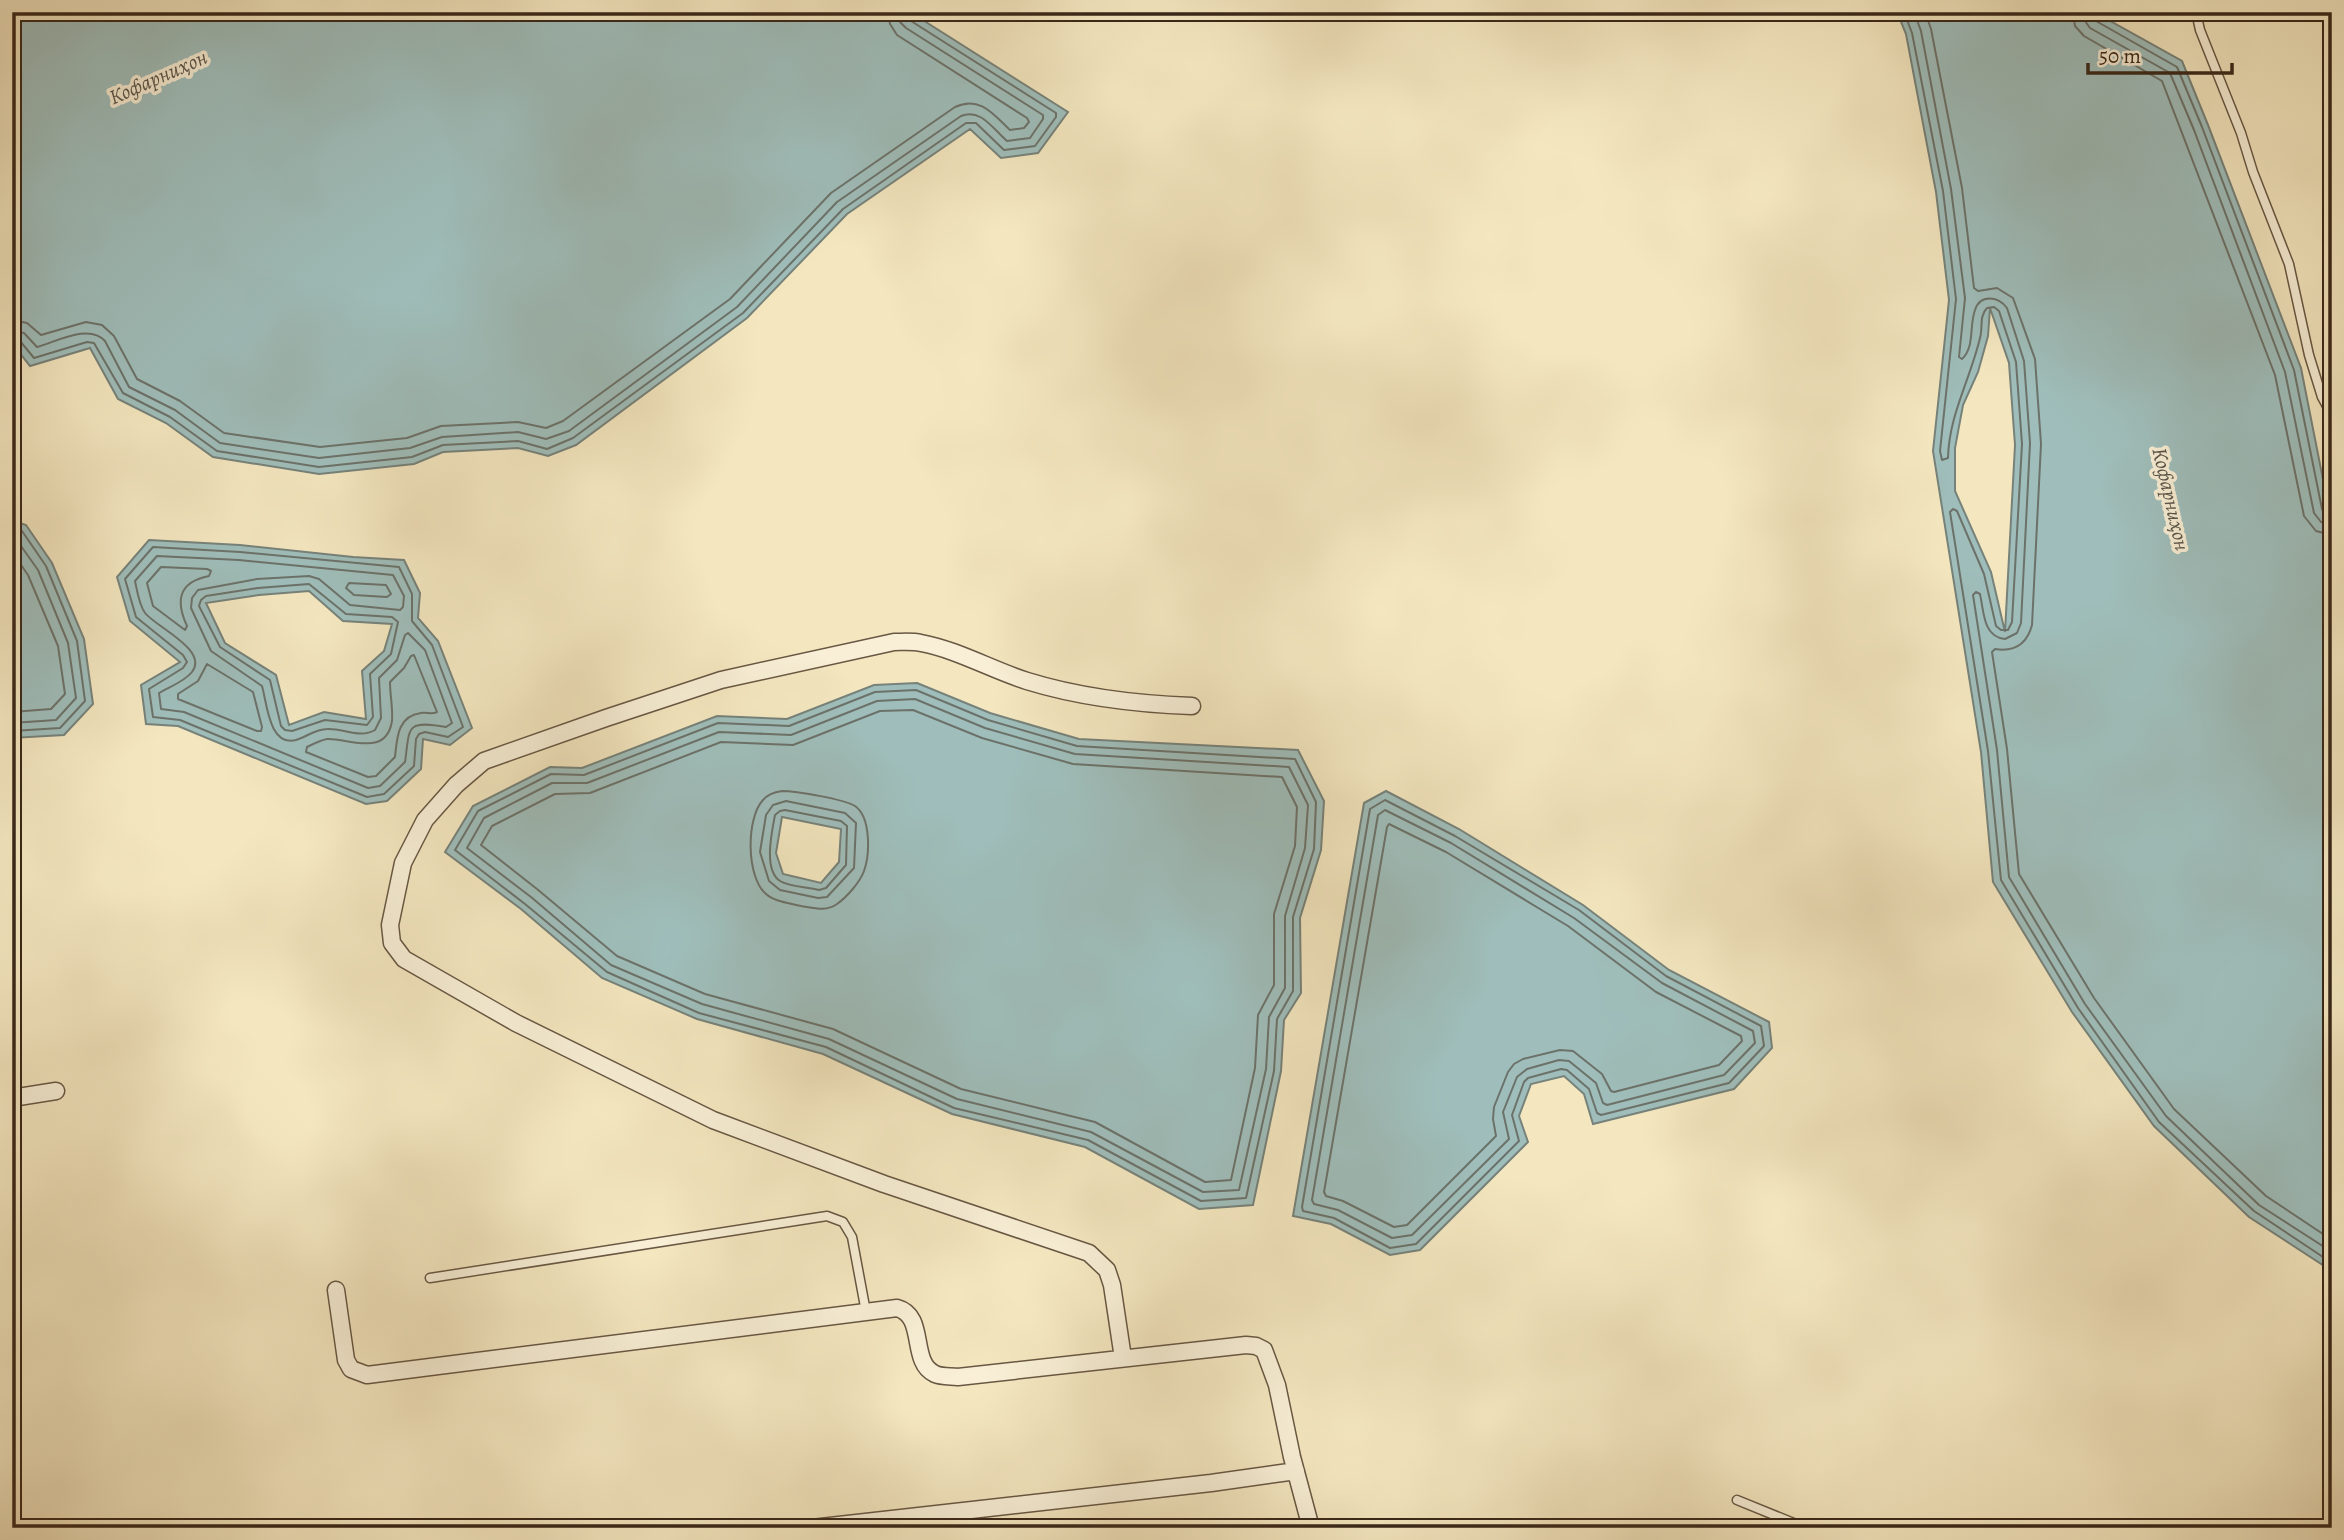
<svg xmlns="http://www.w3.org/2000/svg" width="2344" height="1540" viewBox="0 0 2344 1540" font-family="Alegreya,serif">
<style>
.water{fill:#9fbebb;stroke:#76827a;stroke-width:2;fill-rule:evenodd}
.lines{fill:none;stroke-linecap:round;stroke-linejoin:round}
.shore{stroke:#6c726a;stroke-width:2}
.lane-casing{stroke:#685743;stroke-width:11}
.street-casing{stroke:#685743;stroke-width:19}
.lane{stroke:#f8efd6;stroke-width:8}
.street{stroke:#f8efd6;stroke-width:16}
.labels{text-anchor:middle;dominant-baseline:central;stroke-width:7;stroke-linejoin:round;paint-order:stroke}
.water-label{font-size:21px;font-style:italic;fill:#58544a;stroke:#f8efd6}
</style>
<rect width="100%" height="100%" fill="#f4e7c0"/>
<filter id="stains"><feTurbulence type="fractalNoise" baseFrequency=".00286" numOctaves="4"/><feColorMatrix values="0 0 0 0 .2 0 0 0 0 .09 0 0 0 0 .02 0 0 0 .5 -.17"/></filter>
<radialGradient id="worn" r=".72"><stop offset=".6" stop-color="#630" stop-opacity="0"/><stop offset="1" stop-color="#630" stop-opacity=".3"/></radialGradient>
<path class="water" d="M12,12h898l158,100 -30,41 -37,5 -31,-29 -123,85 -100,104 -171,127 -28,11 -30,-8 -75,4 -29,12 -95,10 -106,-17 -47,-34 -48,-24 -28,-51 -60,18 -18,-23z
M1897,12h197l88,49 26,64 93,243 31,157v746l-83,-54 -95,-91 -82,-114 -79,-130 -12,-130 -48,-301 16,-151 -13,-108 -30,-158zM1990,308l19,55 6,82 -10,187 -14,-60 -36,-81v-43l8,-43 15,-33 10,-36z
M12,520l14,5 26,38 32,76 9,65 -29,31 -52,3z
M149,540l91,5 113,12 51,3 16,33 -2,25 20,23 34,87 -22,17 -27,-6 -2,30 -34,32 -21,3 -188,-78 -32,-2 -5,-39 39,-23 -50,-41 -13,-44zM309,591l34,30 49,3 -8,27 -22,20 4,48 -42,-7 -35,13 -13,-50 -51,-32 -19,-40 53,-8z
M917,683l73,30 89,26 219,11 26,51 -3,49 -21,68 1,75 -17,27 -3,51 -28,134 -54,4 -114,-62 -133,-33 -129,-60 -126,-35 -95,-41 -81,-69 -76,-57 28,-46 77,-39 32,1 135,-52 70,3 87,-34zM782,817l59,12 -2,33 -18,21 -38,-9 -7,-21z
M1386,791l73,38 124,76 86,65 100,52 3,26 -38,41 -141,35 -9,-30 -20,-18 -33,8 -12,32 9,26 -108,108 -30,5 -59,-31 -38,-8 71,-413z"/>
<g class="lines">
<path class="shore" d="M1904,12l8,21 31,158 13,108 -16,152 2,9 6,-2c1,-43 22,-78 32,-120 3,-10 -1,-22 7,-30l7,-1 5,4 17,51 6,82 -10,178 -4,8h-7l-5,-4 -12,-52 -27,-63 -4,-2 -3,3 38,239 13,129 77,128 81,114 95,89 78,52
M1914,12l7,19 30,158 14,109 -6,59 3,2c13,-12 7,-33 13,-49 5,-16 23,-14 32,-2l17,53 6,82 -9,180 -4,10 -12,6c-22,-2 -21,-27 -25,-45l-4,-2 -3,3 24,155 12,127 76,127 81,112 93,89 73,47
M1925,12l6,17 31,159 12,100 4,3 19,-3 16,10 22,61 6,85 -9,181c-5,19 -18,27 -37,24l-3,3 15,97 12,125 75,124 80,111 92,87 66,44
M2073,12l2,14 9,10 78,45 113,294 29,141 12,15 16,4
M2083,12l2,9 5,7 80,45 24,57 91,242 29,141 7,9 11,2
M2092,12l4,9 81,46 25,60 92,243 28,139 3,6 7,1
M12,320l15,3 14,12 45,-13 16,3 12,11 23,43 43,22 44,32 96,14 87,-9 34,-12 77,-4 28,6 17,-7 167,-122 101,-106 124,-86c25,-12 39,8 55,23l14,-2 5,-6 -2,-4 -130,-83 -7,-11 -2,-12
M12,331l12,2 13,14c19,-5 52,-24 68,-6l24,46 46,23 45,33 99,15 91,-10 32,-11 76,-5 28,7 23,-8 168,-124 100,-105 124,-86c20,-8 32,13 46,25l23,-3 13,-19v-4l-137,-87 -6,-6 -2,-10
M12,339l8,2 14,17 53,-16 7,1 29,50 47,24 47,34 102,16 93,-10 31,-12 75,-4 29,8 26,-11 170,-125 100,-104 123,-86h10l28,27 31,-4 21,-29v-4l-145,-92 -4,-9
M12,528l10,3 24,35 31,75 8,60 -25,27 -48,3
M12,537l4,2 22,31 30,73 8,55 -20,22 -44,3
M153,547l87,5 159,15 13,27v27l20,24 31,82 -15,10 -23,-5 -6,2 -3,5 -2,27 -30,28 -17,3 -187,-77 -27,-3 -4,-28 34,-21 4,-6 -4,-7 -47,-38 -11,-38z
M12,552l16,23 30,71 7,48 -14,15 -39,3
M157,556l82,4 154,15 11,21 -1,11 -3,3 -50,-5 -31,-26 -10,-3 -52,3 -59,11 -6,8 -1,10 20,43 51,35c5,17 7,61 34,54 10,-3 20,-11 31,-11 16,-1 33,10 48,1l6,-12 -2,-40 18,-18 8,-25 3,-2 17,17 27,73 -6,4c-41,-7 -36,0 -41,35l-25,24 -12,2 -184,-76 -23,-3 -2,-16c10,-6 25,-11 33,-21 17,-22 -36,-45 -47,-59 -6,-8 -8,-23 -10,-32z
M161,567l46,2 4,2 -2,5c-30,6 -34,24 -22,50l-2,4 -32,-24 -6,-23z
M349,583l37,2 5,9 -4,3 -33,-2 -8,-7z
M309,584l37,30 46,3 6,5 -7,32 -21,20 3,43 -6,8 -42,-5 -33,11 -7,-1 -4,-4 -11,-46 -50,-33 -21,-41 2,-6 5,-4 52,-8z
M414,655l23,57c-6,3 -9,0 -16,1 -24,3 -24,26 -26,44l-19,19 -8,1 -62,-25 1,-5c6,-3 14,-7 20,-8 22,-1 59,19 65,-18 1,-13 -2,-26 -2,-39l14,-14 7,-12z
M207,664l46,28 9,35 -1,4h-4l-79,-32v-5l20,-13z
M916,690l72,30 89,26 218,13 21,43 -2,47 -21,68v74l-16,28 -3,52 -28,127 -45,3 -113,-61 -134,-32 -128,-61 -127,-34 -92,-41 -82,-68 -70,-54 23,-39 73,-37 33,1 134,-52 71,3 86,-34z
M915,699l70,29 90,26 214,13 19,38 -3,43 -20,68v72l-16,29 -3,52 -27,121 -36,2 -112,-60 -134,-33 -128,-60 -127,-35 -91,-39 -80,-68 -64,-49 17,-30 68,-35h35l132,-51 72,3 86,-34z
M913,710l69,28 91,26 209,13 15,30 -2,39 -21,68v71l-16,30 -3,53 -24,112 -26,2 -110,-60 -134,-33 -128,-60 -128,-35 -88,-38 -80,-67 -56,-44 11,-19 63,-32 35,-1 131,-51 72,3 87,-34z
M782,791c14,0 61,8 73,15 16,11 15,48 9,65 -4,11 -17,26 -27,33 -11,8 -23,4 -36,2 -11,-3 -26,-4 -35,-12 -20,-17 -20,-76 -3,-94 5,-6 12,-8 19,-9z
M1385,800l70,36 124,74 87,66 95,50 3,20 -35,37 -128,32 -4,-2 -8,-24 -22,-19 -6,-1 -33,9 -4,4 -12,33 7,26 -103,103 -26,4 -56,-30 -31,-7 -1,-4 68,-398z
M786,801l59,12 11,10 -2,45 -27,29 -9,1 -38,-8 -11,-9 -9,-29 6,-37 7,-10z
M785,810l56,11 6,5 -1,39 -20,23 -7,2c-11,-3 -29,-3 -39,-9 -17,-11 -8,-50 -5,-66l5,-4z
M1385,810l66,33 123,75 88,65 91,48 2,12 -31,32 -117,30 -4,-2 -7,-20 -27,-22 -10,-1 -32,9 -10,8 -14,35 6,27 -97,96 -20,3 -54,-28 -24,-6 -2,-4 66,-385z
M1389,824l57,28 122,74 88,66 85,44 1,5 -23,24 -105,27 -3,-1 -9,-17 -29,-23 -13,-1 -37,9 -9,5 -6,8 -14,35 -1,12 3,17 -89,89 -13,2 -51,-26 -17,-5 -2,-4 63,-365z"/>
<defs>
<path id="lane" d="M2196,12l4,18 41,103 12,39 36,92 20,91 13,42 10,18
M430,1278l397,-62 16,6 9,15 14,75
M1737,1500l69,28"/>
<path id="street" d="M12,1098l44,-7
M336,1290l10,70 5,9 16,6 530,-67c30,8 12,54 38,66 7,3 16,2 23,3l288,-32 10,1 8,4 13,35 15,72 19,71
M1123,1358l-11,-73 -5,-15 -18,-17 -205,-69 -171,-64 -197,-97 -112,-64 -12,-16 -2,-18 13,-62 22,-43 31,-35 28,-24 122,-43 115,-38 173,-38c9,0 18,-1 27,1 37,7 71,27 106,38 55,17 109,23 165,25
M812,1528l399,-45 85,-12"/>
</defs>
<use href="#lane" class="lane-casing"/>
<use href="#street" class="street-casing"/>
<use href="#lane" class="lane"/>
<use href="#street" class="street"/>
</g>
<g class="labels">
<g class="water-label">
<text transform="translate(158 77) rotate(-24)">Кофарниҳон</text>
<text transform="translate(2171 499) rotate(77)">Кофарниҳон</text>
</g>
</g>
<rect width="2344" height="1540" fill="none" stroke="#f4e7c0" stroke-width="42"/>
<rect x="14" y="14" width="2316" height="1512" fill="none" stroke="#392719" stroke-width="3.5"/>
<rect x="21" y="21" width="2302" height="1498" fill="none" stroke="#392719" stroke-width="2"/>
<path d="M2088 63v10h144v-10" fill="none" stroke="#392719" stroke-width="3.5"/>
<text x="2099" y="63" font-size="21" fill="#392719" stroke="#f8efd6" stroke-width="5" paint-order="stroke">50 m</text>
<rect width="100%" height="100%" filter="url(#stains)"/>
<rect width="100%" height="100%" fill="url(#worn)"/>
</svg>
